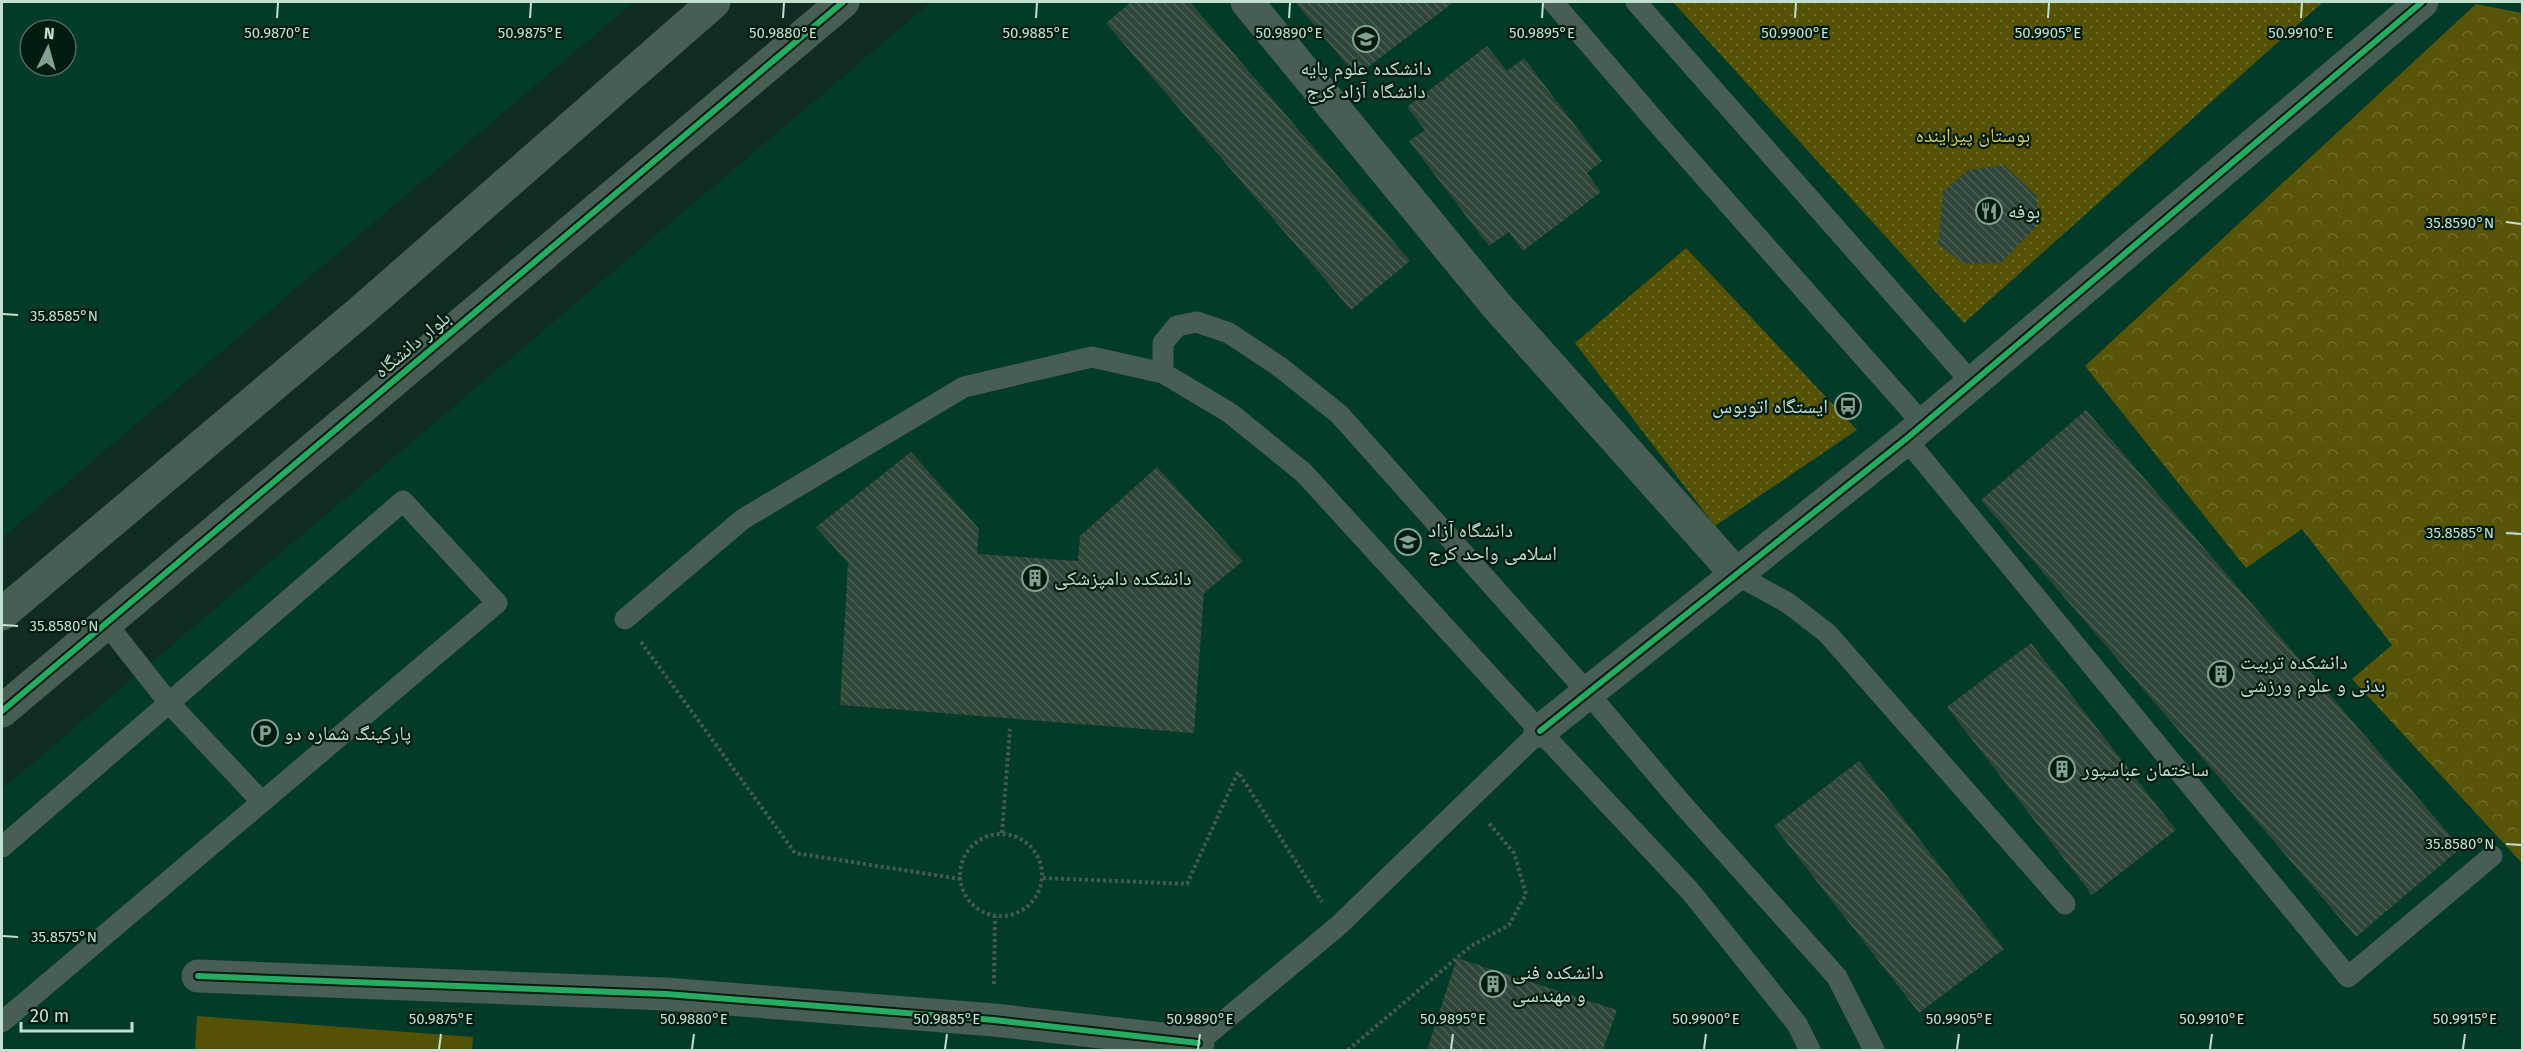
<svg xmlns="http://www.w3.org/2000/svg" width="2524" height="1052" viewBox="0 0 2524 1052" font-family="'Fira Sans','Noto Naskh Arabic',sans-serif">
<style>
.built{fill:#023b28;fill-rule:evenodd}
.grass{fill:#555206}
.forest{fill:url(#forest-crowns)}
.park{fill:url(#park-dots)}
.building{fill:url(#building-back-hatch)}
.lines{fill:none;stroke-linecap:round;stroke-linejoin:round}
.path{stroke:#465952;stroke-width:4;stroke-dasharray:3 3;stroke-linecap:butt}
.service{stroke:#485d54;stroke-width:21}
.minor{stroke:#485d54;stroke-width:33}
.tertiary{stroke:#485d54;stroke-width:33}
.cycleway-casing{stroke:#021b11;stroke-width:10}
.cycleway{stroke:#26ab63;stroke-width:6}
.ticks{fill:none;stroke:#c1e0d0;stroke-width:2}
.labels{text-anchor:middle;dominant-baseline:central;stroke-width:4.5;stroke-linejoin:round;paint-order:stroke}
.poi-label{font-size:20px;fill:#c1e0d0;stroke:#021b11;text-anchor:start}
.park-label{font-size:20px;fill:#d6cb62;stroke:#021b11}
.street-label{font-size:20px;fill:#c1e0d0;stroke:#021b11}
.ticks-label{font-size:15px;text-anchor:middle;fill:#c1e0d0;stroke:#021b11;stroke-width:4.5;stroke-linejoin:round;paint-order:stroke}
</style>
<defs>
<pattern id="forest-crowns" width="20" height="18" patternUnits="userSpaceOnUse" patternTransform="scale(1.5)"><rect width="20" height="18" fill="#595508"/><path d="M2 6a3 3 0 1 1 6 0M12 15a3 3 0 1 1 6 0" fill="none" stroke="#6f6d2b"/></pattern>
<pattern id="park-dots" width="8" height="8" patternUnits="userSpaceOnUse" patternTransform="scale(1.5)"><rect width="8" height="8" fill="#555206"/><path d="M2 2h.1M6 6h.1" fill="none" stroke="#6c6b29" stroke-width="1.8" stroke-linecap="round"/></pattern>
<pattern id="building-back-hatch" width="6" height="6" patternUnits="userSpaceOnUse" patternTransform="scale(1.5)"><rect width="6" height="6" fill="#2f4537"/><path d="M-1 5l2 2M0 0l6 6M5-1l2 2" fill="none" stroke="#4b6053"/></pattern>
</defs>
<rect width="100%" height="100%" fill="#0f2b22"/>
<path class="built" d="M2,2h632l-632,536zM30,30h36v36h-36z
M931,2h1591v1048h-2520v-261z"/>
<path class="grass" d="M197,1016l276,21 -1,13h-277z"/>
<path class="forest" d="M2476,4l46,9v850l-170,-184 40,-34 -90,-116 -56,39 -161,-202z"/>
<path class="park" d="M1673,2h650l-359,321z
M1686,248l171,182 -142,96 -140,-183z"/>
<path class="building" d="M1131,2h59l220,259 -59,49 -245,-287z
M1295,2h159l-98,74z
M1487,46l20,25 17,-13 78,103 -15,12 14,19 -78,59 -14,-19 -20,14 -80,-105 16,-11 -18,-23z
M2004,165l33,31 -1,31 -35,36 -37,1 -26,-20 5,-53 25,-21z
M2086,410l375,438 -105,89 -375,-437z
M911,452l68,77 -2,25 101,7 2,-25 77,-69 86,94 -39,32 -10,140 -354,-28 8,-142 -32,-36z
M2031,643l145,187 -84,65 -145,-188z
M1859,761l145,188 -85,64 -145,-187z
M1457,958l160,52 -14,40h-176z"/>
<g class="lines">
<path class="path" d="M641,642l154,211 165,26
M1002,833l8,-104
M960 875a41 41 0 1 1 82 0a41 41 0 1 1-82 0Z
M1043,878l144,6 51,-112 84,130
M994,984l1,-68
M1348,1050l123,-104 38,-21 17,-31 -12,-41 -26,-31"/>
<path class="service" d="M1553,2l110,128 260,294
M1636,2l337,382
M1163,373v-30l14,-17 20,-4 32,11 51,34 59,47 249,279 95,112 154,172 37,73
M1906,439l442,538 144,-121
M1737,575l51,28 39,30 238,271
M625,619l118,-100 221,-132 128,-30 71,16 67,40 74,60 236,258 150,160 107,133 13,26
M2,847l167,-144 93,99
M2,1022l495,-419 -94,-102 -234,202 -63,-80
M1189,1050l149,-124 202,-195"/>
<path class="minor" d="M1247,2l249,303 241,270
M1540,731l366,-292 516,-437
M198,976l468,18 328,26 204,23"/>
<path class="tertiary" d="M2,614l358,-302 354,-310
M2,711l841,-709"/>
<defs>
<path id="cycleway" d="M2,711l841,-709
M1540,731l366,-292 516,-437
M198,976l468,18 328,26 204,23"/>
</defs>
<use href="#cycleway" class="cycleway-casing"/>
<use href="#cycleway" class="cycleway"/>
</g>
<path class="ticks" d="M277,18l1,-15M530,18l1,-15M783,18l1,-15M1036,18l1,-15M1289,18l1,-15M1542,18l1,-15M1795,18l1,-15M2048,18l1,-15M2301,18l1,-15M2506,222l15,2M3,314l15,1M2506,533l15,1M3,625l15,1M2506,844l15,1M3,936l15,1M439,1049l2,-15M692,1049l2,-15M945,1049l2,-15M1198,1049l2,-15M1451,1049l2,-15M1704,1049l2,-15M1957,1049l2,-15M2210,1049l2,-15M2463,1049l2,-15"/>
<defs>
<symbol id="university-ring" viewBox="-11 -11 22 22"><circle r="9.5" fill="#021b11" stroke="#83a193" stroke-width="1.5"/><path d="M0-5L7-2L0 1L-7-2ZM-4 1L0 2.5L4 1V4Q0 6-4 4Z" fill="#83a193"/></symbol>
<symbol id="restaurant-ring" viewBox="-11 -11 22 22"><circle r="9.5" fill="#021b11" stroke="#83a193" stroke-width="1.5"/><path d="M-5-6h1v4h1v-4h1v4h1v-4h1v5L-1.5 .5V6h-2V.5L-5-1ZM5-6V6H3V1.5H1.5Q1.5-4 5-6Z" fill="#83a193"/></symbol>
<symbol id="bus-ring" viewBox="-11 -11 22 22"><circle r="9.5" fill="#021b11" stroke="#83a193" stroke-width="1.5"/><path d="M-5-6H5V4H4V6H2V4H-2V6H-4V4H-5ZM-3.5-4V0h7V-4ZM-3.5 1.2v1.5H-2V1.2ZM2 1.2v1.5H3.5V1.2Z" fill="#83a193"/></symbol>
<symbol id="building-ring" viewBox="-11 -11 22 22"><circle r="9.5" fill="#021b11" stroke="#83a193" stroke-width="1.5"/><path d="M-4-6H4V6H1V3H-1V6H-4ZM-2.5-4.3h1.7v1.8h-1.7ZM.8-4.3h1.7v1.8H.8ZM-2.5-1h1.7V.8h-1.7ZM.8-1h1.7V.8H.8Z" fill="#83a193"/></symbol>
<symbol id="parking-ring" viewBox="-11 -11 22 22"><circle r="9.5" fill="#021b11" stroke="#83a193" stroke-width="1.5"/><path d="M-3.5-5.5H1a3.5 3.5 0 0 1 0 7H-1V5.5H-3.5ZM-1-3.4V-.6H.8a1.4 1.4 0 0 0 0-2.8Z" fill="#83a193"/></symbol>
</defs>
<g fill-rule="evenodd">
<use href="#university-ring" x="1351" y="24" width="30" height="30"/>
<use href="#restaurant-ring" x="1974" y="196" width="30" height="30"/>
<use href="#bus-ring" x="1833" y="391" width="30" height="30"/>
<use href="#university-ring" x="1393" y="527" width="30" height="30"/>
<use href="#building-ring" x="1020" y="563" width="30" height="30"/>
<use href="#building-ring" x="2206" y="659" width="30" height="30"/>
<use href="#parking-ring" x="250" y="718" width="30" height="30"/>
<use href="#building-ring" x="2047" y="754" width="30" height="30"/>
<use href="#building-ring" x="1478" y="969" width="30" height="30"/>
</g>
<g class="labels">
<g class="poi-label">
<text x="1366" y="68" text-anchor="middle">دانشکده علوم پایه<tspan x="1366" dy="23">دانشگاه آزاد کرج</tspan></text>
<text x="2008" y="211">بوفه</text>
<text x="1828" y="406" text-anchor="end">ایستگاه اتوبوس</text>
<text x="1428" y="530">دانشگاه آزاد<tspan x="1428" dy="23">اسلامی واحد کرج</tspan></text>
<text x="1054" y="578">دانشکده دامپزشکی</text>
<text x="2240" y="662">دانشکده تربیت<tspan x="2240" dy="23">بدنی و علوم ورزشی</tspan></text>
<text x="284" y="733">پارکینگ شماره دو</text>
<text x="2082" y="769">ساختمان عباسپور</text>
<text x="1512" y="972">دانشکده فنی<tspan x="1512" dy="23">و مهندسی</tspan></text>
</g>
<g class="park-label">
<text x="1973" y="135">بوستان پیراینده</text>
</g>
<g class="street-label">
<text transform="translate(412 344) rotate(-40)">بلوار دانشگاه</text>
</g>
</g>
<g class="ticks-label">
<text x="2301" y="38">50.9910°E</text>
<text x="277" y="38">50.9870°E</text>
<text x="530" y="38">50.9875°E</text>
<text x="783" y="38">50.9880°E</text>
<text x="1036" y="38">50.9885°E</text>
<text x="1289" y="38">50.9890°E</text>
<text x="1542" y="38">50.9895°E</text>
<text x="1795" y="38">50.9900°E</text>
<text x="2048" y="38">50.9905°E</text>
<text x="2460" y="228">35.8590°N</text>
<text x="64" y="321">35.8585°N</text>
<text x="2460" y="538">35.8585°N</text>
<text x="64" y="631">35.8580°N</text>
<text x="2460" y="849">35.8580°N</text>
<text x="64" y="942">35.8575°N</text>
<text x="441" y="1024">50.9875°E</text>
<text x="694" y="1024">50.9880°E</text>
<text x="947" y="1024">50.9885°E</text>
<text x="1200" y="1024">50.9890°E</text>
<text x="1453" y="1024">50.9895°E</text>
<text x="1706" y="1024">50.9900°E</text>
<text x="1959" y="1024">50.9905°E</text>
<text x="2212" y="1024">50.9910°E</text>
<text x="2465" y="1024">50.9915°E</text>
</g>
<rect width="2524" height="1052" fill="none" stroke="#c1e0d0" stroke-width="6"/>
<g transform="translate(48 48) rotate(5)"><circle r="28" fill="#021b11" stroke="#4e6a5d" stroke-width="1.5"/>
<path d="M0-4.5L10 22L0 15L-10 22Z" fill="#83a193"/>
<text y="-9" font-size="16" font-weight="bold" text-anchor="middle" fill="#c1e0d0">N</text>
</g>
<path d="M21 1022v9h111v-9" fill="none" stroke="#c1e0d0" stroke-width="3"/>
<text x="30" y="1022" font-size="18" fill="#c1e0d0" stroke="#021b11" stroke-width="4.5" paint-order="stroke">20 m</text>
</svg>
